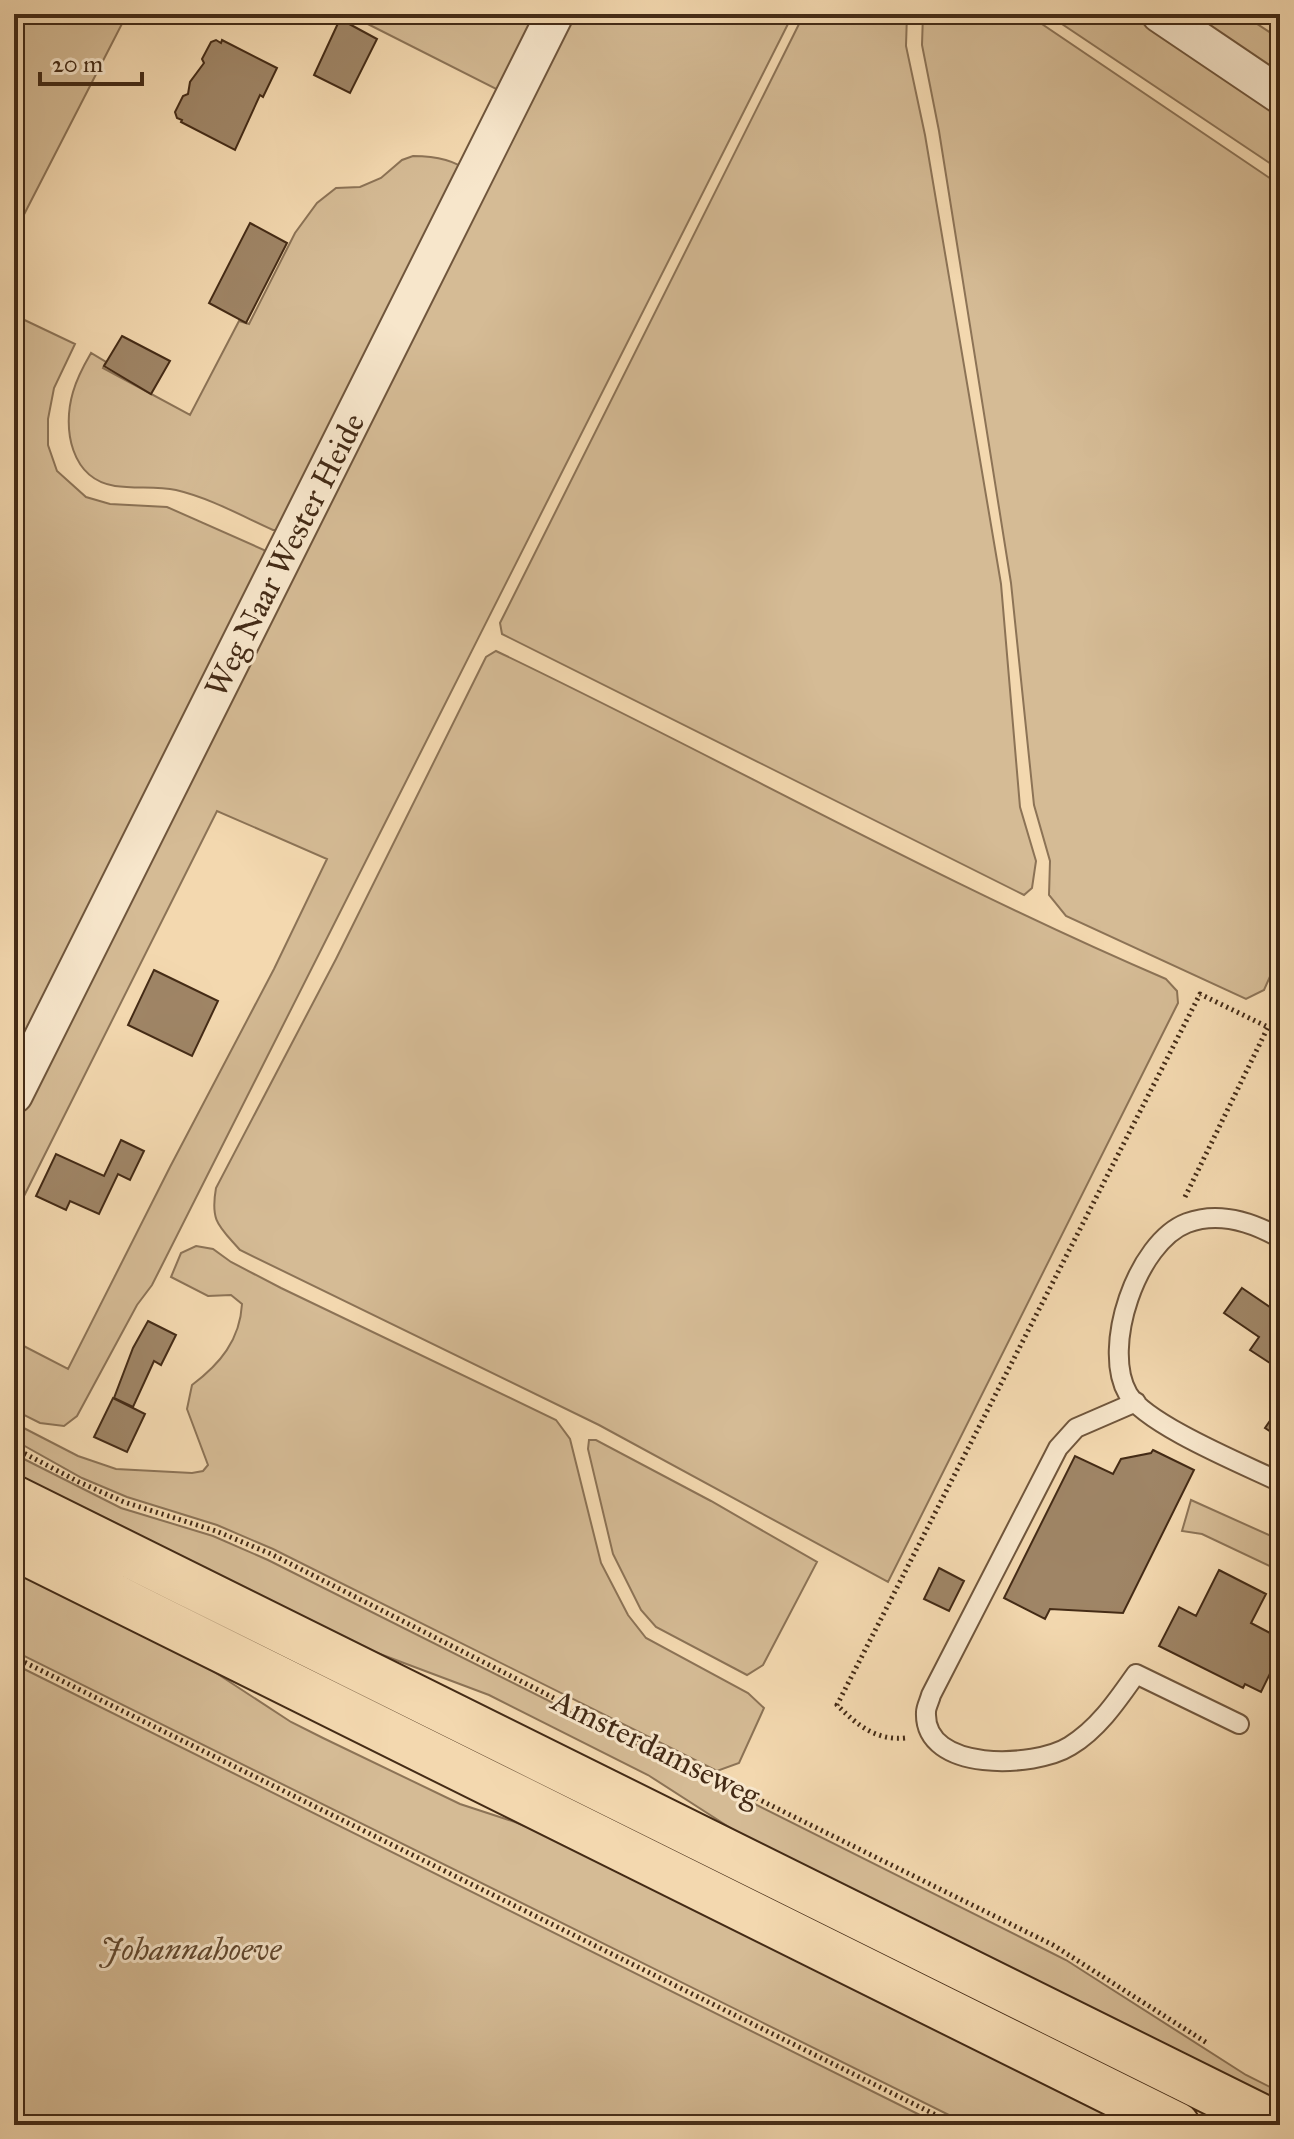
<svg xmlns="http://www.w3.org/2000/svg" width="1294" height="2139" viewBox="0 0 1294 2139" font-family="'IM FELL Great Primer',serif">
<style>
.green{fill:#d5bb95;stroke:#8c7356;stroke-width:2}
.building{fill:#9f8566;stroke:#442b16;stroke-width:2}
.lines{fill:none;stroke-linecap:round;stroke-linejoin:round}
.service-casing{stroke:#70563c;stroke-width:22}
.minor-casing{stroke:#70563c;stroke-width:40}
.primary-casing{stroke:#442b16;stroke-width:48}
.path{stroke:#442b16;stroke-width:5;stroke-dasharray:2 4;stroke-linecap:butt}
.service{stroke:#f7e6cb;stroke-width:18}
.minor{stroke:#f7e6cb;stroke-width:36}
.primary{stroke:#f3d8af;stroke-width:44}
.labels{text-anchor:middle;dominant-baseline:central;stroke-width:6;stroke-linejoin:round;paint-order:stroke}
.street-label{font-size:32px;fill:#442b16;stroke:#f7e6cb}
.park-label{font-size:32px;font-style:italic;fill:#61482f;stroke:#f7e6cb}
</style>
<rect width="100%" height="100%" fill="#f3d8af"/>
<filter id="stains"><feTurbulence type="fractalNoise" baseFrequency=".0025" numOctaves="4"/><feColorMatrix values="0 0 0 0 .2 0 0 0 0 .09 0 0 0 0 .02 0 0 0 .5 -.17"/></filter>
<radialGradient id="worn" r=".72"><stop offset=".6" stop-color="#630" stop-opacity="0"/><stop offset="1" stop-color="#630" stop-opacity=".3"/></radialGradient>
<path class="green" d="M14,14h113l-113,220z
M348,14h199l-41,80z
M564,14h229l-641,1271 -15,20 -60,111 -13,10 -24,-3 -26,-13v-69l54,28 102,-202 104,-198 53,-110 -110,-48 -203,405v-100z
M804,14h103l-1,32 19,89 76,449 19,223 16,54 -4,27 -8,7 -522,-261 -2,-11z
M923,14h104l253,171v769l-16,36 -18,9 -180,-83 -17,-21 1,-34 -16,-56 -23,-222 -72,-452 -17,-86z
M1047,14h96l137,93v63z
M1175,14h67l38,25v46z
M413,156c20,0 41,3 56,16l-182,358h-14c-31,-14 -63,-32 -97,-40 -20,-4 -41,-1 -61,-4 -44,-7 -53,-57 -42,-94 4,-14 11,-27 18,-39l15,9 -3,6 87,47 49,-94 10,3 46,-91 22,-30 19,-15 24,-1 21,-9 21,-18z
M14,315l61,29 -21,44 -6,31v26l9,26 29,26 24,7 57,3 97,43 7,12 -257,520z
M496,651c224,107 441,230 670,328l11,12 1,12 -290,579 -289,-157 -359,-175c-21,-24 -30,-28 -24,-62l120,-229 150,-302z
M196,1246l17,3 18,13 50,26 275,132 14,19 31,124 27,52 18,23 102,55 16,15 -25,55 -22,8 -444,-222 -56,-24 -90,-28 -45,-19 -68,-38v-17l64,33 38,13 76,4 11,-2 5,-6 -21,-56 5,-24c28,-21 48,-45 50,-81l-11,-9 -23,1 -37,-19 10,-24z
M589,1440h7l115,61 106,61 -54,103 -16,10 -91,-48 -15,-17 -28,-56 -25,-105z
M14,1454l107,54 92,28 55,24 772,387 26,13 180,115 34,17v11l-517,-254 -115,-74 -159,-80 -141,-53 -334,-167z
M1191,1500l89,40v31l-78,-37 -20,-3z
M14,1567l164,81 113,74 32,16 137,66 55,18 73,30 550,273h-169l-955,-474z
M14,1664l926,461h-926z"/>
<path class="building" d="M340,19l37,20 -27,54 -36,-18z
M216,40l5,3 1,-3 55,28 -14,29 -3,-2 -25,55 -54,-28 1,-2 -5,-2 -2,-6 8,-16 5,-2 2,-12 14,-19 -2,-4 9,-17z
M250,223l37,20 -41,80 -37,-20z
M122,336l48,25 -19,33 -47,-28z
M154,970l64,31 -26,55 -64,-31z
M121,1140l23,11 -14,29 -12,-6 -19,40 -29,-13 -4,9 -30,-14 20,-42 48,22z
M1242,1288l38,26v42l-7,9 -23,-15 9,-13 -35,-24z
M148,1321l28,14 -15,30 -7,-4 -21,46 -19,-9 19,-50z
M113,1398l32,16 -18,38 -33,-15z
M1280,1406v32l-15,-10z
M1153,1450l41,20 -71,143 -73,-4 -5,10 -41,-21 71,-142 38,18 8,-15 30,-6z
M939,1568l25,13 -15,30 -25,-12z
M1219,1570l47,24 -15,29 19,10 3,-8 7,4v24l-19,39 -16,-8 -2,4 -84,-42 20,-39 17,9z
M1280,1700v22l-9,-5z"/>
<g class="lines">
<defs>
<path id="service" d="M1280,1238c-28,-16 -61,-27 -93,-15 -50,19 -86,125 -59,171 19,31 117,71 152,88
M1136,1402l-60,26 -18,20 -127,247c-1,5 -5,12 -5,17 -3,61 109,56 144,34 28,-17 47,-45 66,-72l103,50"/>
<path id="minor" d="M1160,14l120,81
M14,1095l541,-1081"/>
<path id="primary" d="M14,1498l1264,627
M14,1547l1163,578"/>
</defs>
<use href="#service" class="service-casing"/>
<use href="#minor" class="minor-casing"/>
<use href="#primary" class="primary-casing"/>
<path class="path" d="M1185,1197l83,-170
M14,1448l65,34 45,20 92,29 55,23 287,146 495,245 154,98
M14,1657l942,468
M905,1738c-29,3 -49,-14 -68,-33l363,-711 80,39"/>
<use href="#service" class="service"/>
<use href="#minor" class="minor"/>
<use href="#primary" class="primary"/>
</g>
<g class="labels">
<g class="street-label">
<text transform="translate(285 555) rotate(-63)">Weg Naar Wester Heide</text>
<text transform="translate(656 1748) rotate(26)">Amsterdamseweg</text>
</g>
<g class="park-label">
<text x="191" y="1949">Johannahoeve</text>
</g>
</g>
<rect width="1294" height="2139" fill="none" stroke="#f3d8af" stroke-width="48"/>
<rect x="16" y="16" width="1262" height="2107" fill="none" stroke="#442b16" stroke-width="4"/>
<rect x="24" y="24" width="1246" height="2091" fill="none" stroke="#442b16" stroke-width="2"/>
<path d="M40 72v12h102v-12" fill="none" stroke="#442b16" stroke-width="4"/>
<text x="52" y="72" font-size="24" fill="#442b16" stroke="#f7e6cb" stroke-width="6" paint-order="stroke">20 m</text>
<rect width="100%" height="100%" filter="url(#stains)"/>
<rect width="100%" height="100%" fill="url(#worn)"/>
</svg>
